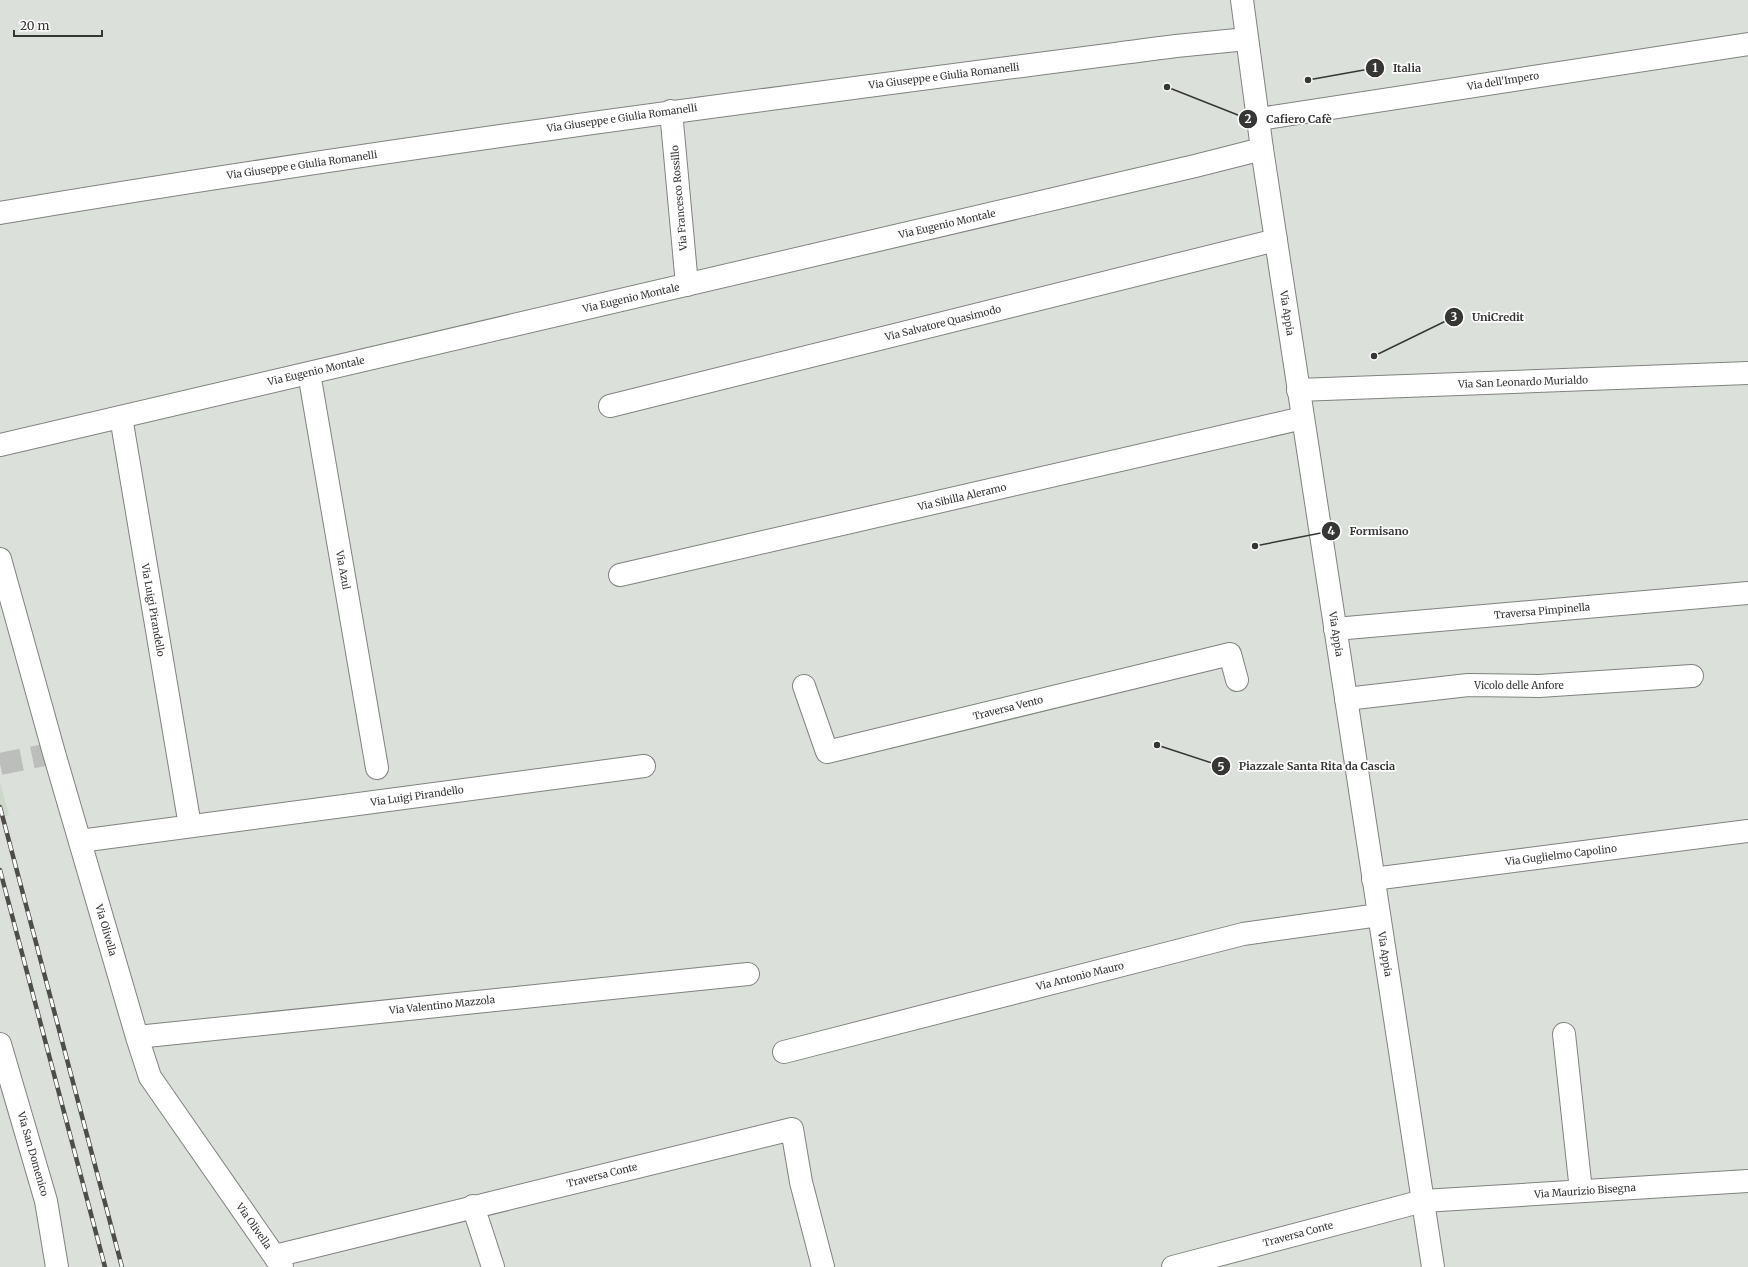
<svg xmlns="http://www.w3.org/2000/svg" width="1748" height="1267" viewBox="0 0 1748 1267" font-family="Merriweather,serif">
<style>
.built{fill:#ced7cc}
.lines{fill:none;stroke-linecap:round;stroke-linejoin:round}
.minor-tunnel{stroke:#bbbeba;stroke-width:22;stroke-dasharray:22 11;stroke-linecap:butt}
.minor-casing{stroke:#7f837e;stroke-width:24}
.secondary-casing{stroke:#7f837e;stroke-width:24}
.minor{stroke:#fff;stroke-width:22}
.secondary{stroke:#fff;stroke-width:22}
.rail-casing{stroke:#4d4e4c;stroke-width:4.5}
.rail{stroke:#fff;stroke-width:3;stroke-dasharray:9;stroke-linecap:butt}
.labels{text-anchor:middle;dominant-baseline:central;stroke-width:3.5;stroke-linejoin:round;paint-order:stroke}
.street-label{font-size:10px;fill:#363735;stroke:#fff}
.leader{fill:none;stroke:#363735;stroke-width:1.5}
.callout-dot{fill:#363735;stroke:#fff;stroke-width:1.5}
.mark-label{font-size:12px;text-anchor:middle;font-weight:bold;fill:#fff}
.callout-label{font-size:11px;text-anchor:middle;font-weight:bold;fill:#363735;stroke:#fff;stroke-width:3.5;stroke-linejoin:round;paint-order:stroke}
</style>
<rect width="100%" height="100%" fill="#dce0db"/>
<path class="built" d="M0,782l9,33 -9,2z"/>
<g class="lines">
<path class="minor-tunnel" d="M0,764l54,-11"/>
<defs>
<path id="minor" d="M671,111l16,174
M1259,119l489,-75
M0,213c391,-66 783,-116 1176,-167l71,-7
M309,373l68,395
M1298,390l450,-17
M610,406l666,-166
M121,417l69,409
M0,445l1195,-279 67,-17
M0,559l54,194 83,284 13,40 132,190
M620,575l683,-157
M1335,629l413,-36
M804,686l23,66 403,-98 7,26
M1346,699l122,-14 71,1 153,-10
M80,841l564,-75
M1373,879l375,-48
M1564,1034l17,157
M137,1037l611,-63
M0,1044l46,157 11,66
M784,1052l459,-118 136,-19
M473,1206l20,61
M275,1256l517,-127 9,53 22,85
M1173,1267l250,-66 325,-20"/>
<path id="secondary" d="M1242,0l20,149 171,1118"/>
</defs>
<use href="#minor" class="minor-casing"/>
<use href="#secondary" class="secondary-casing"/>
<use href="#minor" class="minor"/>
<use href="#secondary" class="secondary"/>
<defs>
<path id="rail" d="M0,807l122,460
M0,870l105,397"/>
</defs>
<use href="#rail" class="rail-casing"/>
<use href="#rail" class="rail"/>
</g>
<g class="labels">
<g class="street-label">
<text transform="translate(944 76) rotate(-7)">Via Giuseppe e Giulia Romanelli</text>
<text transform="translate(1503 81) rotate(-9)">Via dell'Impero</text>
<text transform="translate(622 118) rotate(-8)">Via Giuseppe e Giulia Romanelli</text>
<text transform="translate(302 165) rotate(-8)">Via Giuseppe e Giulia Romanelli</text>
<text transform="translate(679 198) rotate(-95)">Via Francesco Rossillo</text>
<text transform="translate(947 224) rotate(-13)">Via Eugenio Montale</text>
<text transform="translate(631 298) rotate(-13)">Via Eugenio Montale</text>
<text transform="translate(1287 313) rotate(81)">Via Appia</text>
<text transform="translate(943 323) rotate(-14)">Via Salvatore Quasimodo</text>
<text transform="translate(316 371) rotate(-13)">Via Eugenio Montale</text>
<text transform="translate(1523 382) rotate(-2)">Via San Leonardo Murialdo</text>
<text transform="translate(962 497) rotate(-13)">Via Sibilla Aleramo</text>
<text transform="translate(343 570) rotate(80)">Via Azul</text>
<text transform="translate(153 610) rotate(80)">Via Luigi Pirandello</text>
<text transform="translate(1542 611) rotate(-5)">Traversa Pimpinella</text>
<text transform="translate(1336 634) rotate(81)">Via Appia</text>
<text x="1519" y="685">Vicolo delle Anfore</text>
<text transform="translate(1008 708) rotate(-14)">Traversa Vento</text>
<text transform="translate(417 796) rotate(-8)">Via Luigi Pirandello</text>
<text transform="translate(1561 855) rotate(-7)">Via Guglielmo Capolino</text>
<text transform="translate(106 930) rotate(74)">Via Olivella</text>
<text transform="translate(1385 954) rotate(81)">Via Appia</text>
<text transform="translate(1080 976) rotate(-14)">Via Antonio Mauro</text>
<text transform="translate(442 1005) rotate(-6)">Via Valentino Mazzola</text>
<text transform="translate(33 1154) rotate(74)">Via San Domenico</text>
<text transform="translate(602 1175) rotate(-14)">Traversa Conte</text>
<text transform="translate(1585 1191) rotate(-4)">Via Maurizio Bisegna</text>
<text transform="translate(254 1226) rotate(55)">Via Olivella</text>
<text transform="translate(1298 1234) rotate(-15)">Traversa Conte</text>
</g>
</g>
<path class="leader" d="M1308 80L1375 68M1167 87L1248 119M1374 356L1454 317M1255 546L1331 531M1157 745L1221 766"/>
<g class="callout-dot">
<circle cx="1308" cy="80" r="4"/>
<circle cx="1167" cy="87" r="4"/>
<circle cx="1374" cy="356" r="4"/>
<circle cx="1255" cy="546" r="4"/>
<circle cx="1157" cy="745" r="4"/>
<circle cx="1375" cy="68" r="10"/>
<circle cx="1248" cy="119" r="10"/>
<circle cx="1454" cy="317" r="10"/>
<circle cx="1331" cy="531" r="10"/>
<circle cx="1221" cy="766" r="10"/>
</g>
<g class="mark-label">
<text x="1375" y="72">1</text>
<text x="1248" y="123">2</text>
<text x="1454" y="321">3</text>
<text x="1331" y="535">4</text>
<text x="1221" y="771">5</text>
</g>
<g class="callout-label">
<text x="1407" y="72">Italia</text>
<text x="1299" y="123">Cafiero Cafè</text>
<text x="1498" y="321">UniCredit</text>
<text x="1379" y="535">Formisano</text>
<text x="1317" y="770">Piazzale Santa Rita da Cascia</text>
</g>
<path d="M14 30v6h88v-6" fill="none" stroke="#363735" stroke-width="2"/>
<text x="20" y="30" font-size="12" fill="#363735" stroke="#ffffff" stroke-width="3" paint-order="stroke">20 m</text>
</svg>
